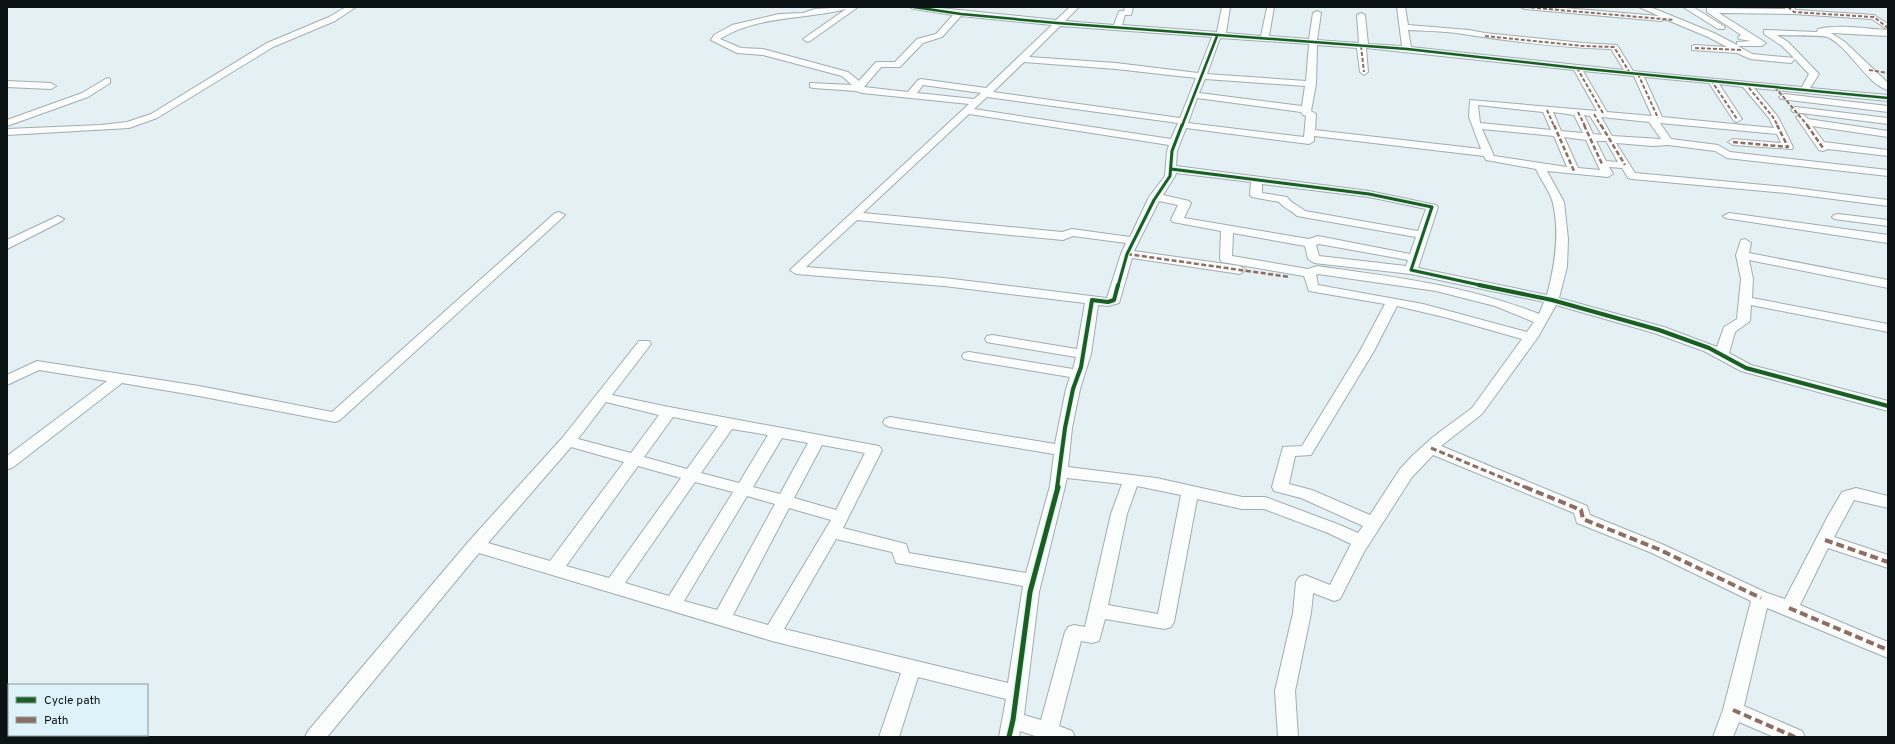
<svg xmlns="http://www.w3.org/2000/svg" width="1895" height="744" viewBox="0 0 1895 744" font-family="Overpass,sans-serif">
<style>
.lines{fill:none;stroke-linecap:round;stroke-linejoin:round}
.minor-casing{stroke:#a3acae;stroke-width:2}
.minor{fill:#fbfdfd;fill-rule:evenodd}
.quiet-far3{stroke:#8d6e63;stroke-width:2;stroke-dasharray:4 2;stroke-linecap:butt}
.quiet-far2{stroke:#8d6e63;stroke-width:2.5;stroke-dasharray:5 2.5;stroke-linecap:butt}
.quiet-far1{stroke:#8d6e63;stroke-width:3;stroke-dasharray:6 3;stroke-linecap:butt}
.quiet{stroke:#8d6e63;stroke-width:4;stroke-dasharray:8 4;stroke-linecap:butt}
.cycleway-far3-casing{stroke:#def3f9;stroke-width:4}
.cycleway-far2-casing{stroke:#def3f9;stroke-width:5}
.cycleway-far1-casing{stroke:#def3f9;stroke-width:6}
.cycleway-casing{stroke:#def3f9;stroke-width:8}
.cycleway-far3{stroke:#1b5e20;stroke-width:2.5}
.cycleway-far2{stroke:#1b5e20;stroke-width:3}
.cycleway-far1{stroke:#1b5e20;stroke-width:4}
.cycleway{stroke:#1b5e20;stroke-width:5}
</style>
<rect width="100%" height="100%" fill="#e4f0f3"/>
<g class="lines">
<defs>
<path id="minor" d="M346,7h10l-21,14 -62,26 -116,71 -28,10 -122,7v-6l94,-4 26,-3 24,-8 116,-71 62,-26z
M848,7h10l-48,34 -3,1 -4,-3 43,-30c-42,11 -88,6 -126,30l21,9 22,1 85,23 11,9 17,-19h19l22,-23 19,-5 17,-19 -39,-6 -4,-2h20l126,13 14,-13h9l-14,14 49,4 5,-14h5l1,-4h8l-2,8h-6l-3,10 95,7 5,-25h8l-4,26 35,3 6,-28 7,-1 -5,29 40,3 4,-26 4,-2 4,2 -4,27 42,3 -2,-28 4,-2 4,2 3,29 34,2 -5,-39h8l3,18 61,5 16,3 98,10 34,2 16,26 169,16 7,-13 -14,-15 -4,4 -41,-4 -13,-6 -45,-3v-4l3,-1 32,2 -19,-10 -43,-18 -4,2 -136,-12 -4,-2h31l107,9 -20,-9h11l64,26 23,12v-3l14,-1 -12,-2 -1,-2 3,-2 -34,-23v-4l79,1 -2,-2h9l3,3 78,5 14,9v6l-16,-11 -78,-5 -75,-1 47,30 -4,3h-24l14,8 42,4 -12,-12 -18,-12v-4l53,2 1,-3c22,-5 48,0 70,1v6l-57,-3 14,9 43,41v7c-21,-5 -40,-45 -61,-53 -8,-2 -39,-1 -50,-2l11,7 31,32 -9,14 78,7v6l-134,-13 24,29 15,30 -1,2 -59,-4 -5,-3 5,-3 48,4 -4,-9 -117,-11 11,16 47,6 12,7 158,18v6l-161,-18 -12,-7 -47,-6 -15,1 -37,-3 19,30 151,14 102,13v6l-102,-13 -154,-14 -4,-1 -6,-10 -13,-1 4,7 -5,3 -61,-6 17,31 4,37 -1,28 -8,31 105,29 53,20 7,-20 13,-8 4,-40 -5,-24 5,-15 4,-1 6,4 -2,10 139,27v8l-139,-28 4,19 -1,19 136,26v8l-137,-27 -1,16 -15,11 -6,21 22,12 137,36v10l-147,-40 -37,-20 -50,-18 -98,-28 -18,32 -56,77 -41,32 146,60 3,9 74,30 103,48 18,6 43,-83 14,-24 14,-4 32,8v12l-34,-8 -20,37 54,18v13l-60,-20 -28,57 88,37v16l-121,-50 -23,98 58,25 3,6h-31l-35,-15 -6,15h-20l10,-27 28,-109 -99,-48 -75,-30 -3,-10 -141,-58 -21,22 -48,75 -24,47 -6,2 -21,-8 -2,20 -16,78 3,46h-20l-3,-46 18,-78 3,-31 3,-5 6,-2 25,10 21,-41 -23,-11 -64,-24h-22l-45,-10 -23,123 -3,5 -6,2 -60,-10 -6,22 -7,2 -11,-2 -22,85 13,5 3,6h-37l-18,-6 -1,6h-20l7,-38 -88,-22 -19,60h-20l22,-64 -129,-32 -293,-88 -152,184h-22l3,-6 161,-190 94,-104 76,-96h10l2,3 -39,51 57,12 210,39 3,4 -39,78 63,16 3,9 117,20 24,-87 4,-32 -164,-27 -5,-2 -2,-3 2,-3 5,-2 165,27 11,-55 4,-12 -101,-17 -5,-1 -2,-3 2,-3 5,-1 104,17 3,-12 -84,-14 -5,-1 -2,-3 2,-3 5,-1 85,14 8,-46 -141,-17 -148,-12 -6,-4 179,-166 -107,-11 -6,-2 -43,-3 -3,-1v-4l42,2 -10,-9 -79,-21 -26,-2 -26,-13 3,-5 18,-10 47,-11 24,-1 12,-4zM961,16l91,9 -66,63 -65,-9 -3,1 -10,12 -44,-5 17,-20h19l23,-24 19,-6zM1060,26l152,11 -14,36 -82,-10 -87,-6zM1408,30c20,1 41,1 61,5 47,7 95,13 142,14l13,21 -213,-23zM1220,38l89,6 -3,37 -99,-7zM1317,45l40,3 3,24 4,3 4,-3 -2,-24 208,22 23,41 -127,-11 -1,17 12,32 -166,-19 1,-16 -5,-3 5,-27zM1024,62l92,7 80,9 -16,40 -187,-26zM1583,71l51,5 18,40 -45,-4zM1644,77l65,6 25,38 3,1 5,-3 -23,-35 24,3 26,31 5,10 -112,-11zM1205,79l100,7 -3,20 -103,-13zM923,85l58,8 -7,6 -57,-6zM987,97l191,26 -7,16 -197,-30zM1197,98l104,14 2,3 3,1 -2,21 -116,-14zM1478,105l65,7 8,18 -71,-7zM1553,112l21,3 9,18 -22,-2zM969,114l200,31 -2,6 -2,25 -16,21 -19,40 -58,-8 -10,3 -199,-19zM1584,115l6,1 12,19 -9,-1zM1601,117l48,5 12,17 -49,-3zM1186,128l123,16 5,-3v-5l170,20 2,4 50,9c5,11 14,23 17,34 7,31 2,62 -6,92l-129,-27 20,-61 -2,-2 -67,-14 -193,-25 1,-15zM1482,129l72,7 13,31 -73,-11zM1564,137l22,3 14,30 -22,-2zM1596,141h10l12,21 -12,-1zM1176,173l75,9 -1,13 2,2 27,5c6,7 12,8 18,14l119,21 -6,17 -92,-18 -9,3 -125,-21 7,-15 -2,-2 -26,-6 12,-19zM1262,184l107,13 57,12 -8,22 -113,-20c-8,-7 -11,-5 -18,-14l-25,-4zM1159,201l19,4 -7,15 2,2 48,9 -1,28 2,3 82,14 5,15 76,13 -25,47 -58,95 -19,1 -11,40 2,4 27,7 62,28 -5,7 -18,-8 -75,-28h-23l-86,-19 -88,-11 4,-39 8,-39 11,-35 7,-49 10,1 11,-3 13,-45 108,16 6,-4 -6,-4 -106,-15zM857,220l206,20 10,-4 53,7 -5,11 -14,44 -163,-20 -138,-11zM1233,233l72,13 3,13 6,4 97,11 133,28 -5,12c-73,-29 -145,-37 -222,-48l-9,3 -76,-13zM1319,244l89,16 -2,6 -87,-10 -3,-11zM1318,274l118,17 59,15 39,16 -7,10 -104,-28 -105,-19 -2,-10zM1397,306l51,12 74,21 -50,69 -39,29 -21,19 -12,13 -30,46 -58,-25 -23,-6 6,-28 16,-1 63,-104zM606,402l53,13 -28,38 -53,-14zM673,417l45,9 -31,43 -43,-12zM732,429l36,6 -29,48 -38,-10zM782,438l26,5 -28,51 -27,-7zM822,445l43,8 -29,57 -42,-12zM571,447l53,15 -74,99 -62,-18zM638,466l43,12 -72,100 -43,-12zM1067,478l55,6 -11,30 -26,113 -11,-2 -6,2 -3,5 -24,88 -17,-5 15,-123zM695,482l38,10 -64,104 -44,-13zM1137,486l44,9 -23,119 -50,-9 19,-91zM747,496l28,8 -58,106 -33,-9zM789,508l42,12 -63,105 -35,-10zM836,539l56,13 4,11 6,1 121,22 -15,97 -224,-54z
M1683,7h10l32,20 -1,2h-6z
M107,78l3,1v4l-22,14 -81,29v-6l75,-27z
M7,81l44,2 5,3 -5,3 -44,-2z
M1784,94l104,12v6l-107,-13 -2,-2z
M1796,107l92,11v6l-95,-12 -2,-2 2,-2z
M1801,114l3,1 4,4 80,12v6l-76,-11 12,16 64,8v6l-60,-7 -5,2 -4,-1 -23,-33z
M559,212l6,3 -2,2 -223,203 -5,2 -136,-26 -77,-13 -110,85 -5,1v-13l100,-75 -68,-11 -32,15v-10l30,-14 162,25 133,26 223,-199z
M1729,213l159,22v8l-163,-25 -2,-2z
M1838,214l50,6v6l-54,-7 -2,-2 2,-2z
M58,216l6,3 -2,2 -55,28v-9z
M9,721v14h8l-3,2h-7v-15z
M107,735h26l1,2h-26z"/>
</defs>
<use href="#minor" class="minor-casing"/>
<use href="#minor" class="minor"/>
<path class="quiet-far3" d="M1525,7l149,13
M1788,7l6,5 80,5 14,11
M1485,36l98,10 31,1 16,26
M1361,46l3,26
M1695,48l47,2
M1577,68l27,47
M1869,70l19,3
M1638,74l20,44
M1711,80l26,39
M1745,83l28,34 5,9
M1775,87l33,39
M1547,110l7,16
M1578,112l7,14
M1594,114l7,12"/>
<path class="quiet-far2" d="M1554,125l20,46
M1584,125l18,39
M1601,125l24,40
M1807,125l16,23
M1733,142l55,5 -11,-22
M1127,254l163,23"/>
<path class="quiet-far1" d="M1431,448l96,40"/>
<path class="quiet" d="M1525,487l56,23 2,9 75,30 103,49
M1825,540l63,22
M1789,608l99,42
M1733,710l62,27
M7,731l2,-1
M117,735l7,2"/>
<defs>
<path id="cycleway-far3" d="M914,7l47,7 96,9 350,26 170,19 311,30
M1182,126l35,-90"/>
<path id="cycleway-far2" d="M1171,169l198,25 63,13 -21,63 73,16
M1118,286l9,-32 27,-54 16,-24 2,-25 10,-26"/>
<path id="cycleway-far1" d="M1479,285l73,15 107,30 50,18 37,20 142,38
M1057,488l8,-60 8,-39 8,-22 11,-67 16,2 6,-2 4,-15"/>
<path id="cycleway" d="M1009,737l4,-17 17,-128 28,-105"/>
</defs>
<use href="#cycleway-far3" class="cycleway-far3-casing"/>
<use href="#cycleway-far2" class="cycleway-far2-casing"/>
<use href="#cycleway-far1" class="cycleway-far1-casing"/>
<use href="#cycleway" class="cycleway-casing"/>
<use href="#cycleway-far3" class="cycleway-far3"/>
<use href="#cycleway-far2" class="cycleway-far2"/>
<use href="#cycleway-far1" class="cycleway-far1"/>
<use href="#cycleway" class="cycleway"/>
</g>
<rect width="1895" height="744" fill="none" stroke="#0c1315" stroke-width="16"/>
<rect x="8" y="684" width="140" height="52" fill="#def3f9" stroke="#8a999e"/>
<rect x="16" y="697" width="20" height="6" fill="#1b5e20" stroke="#8a999e"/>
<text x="44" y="704" font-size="12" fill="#0c1315">Cycle path</text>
<rect x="16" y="717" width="20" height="6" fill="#8d6e63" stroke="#8a999e"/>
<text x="44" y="724" font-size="12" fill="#0c1315">Path</text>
</svg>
